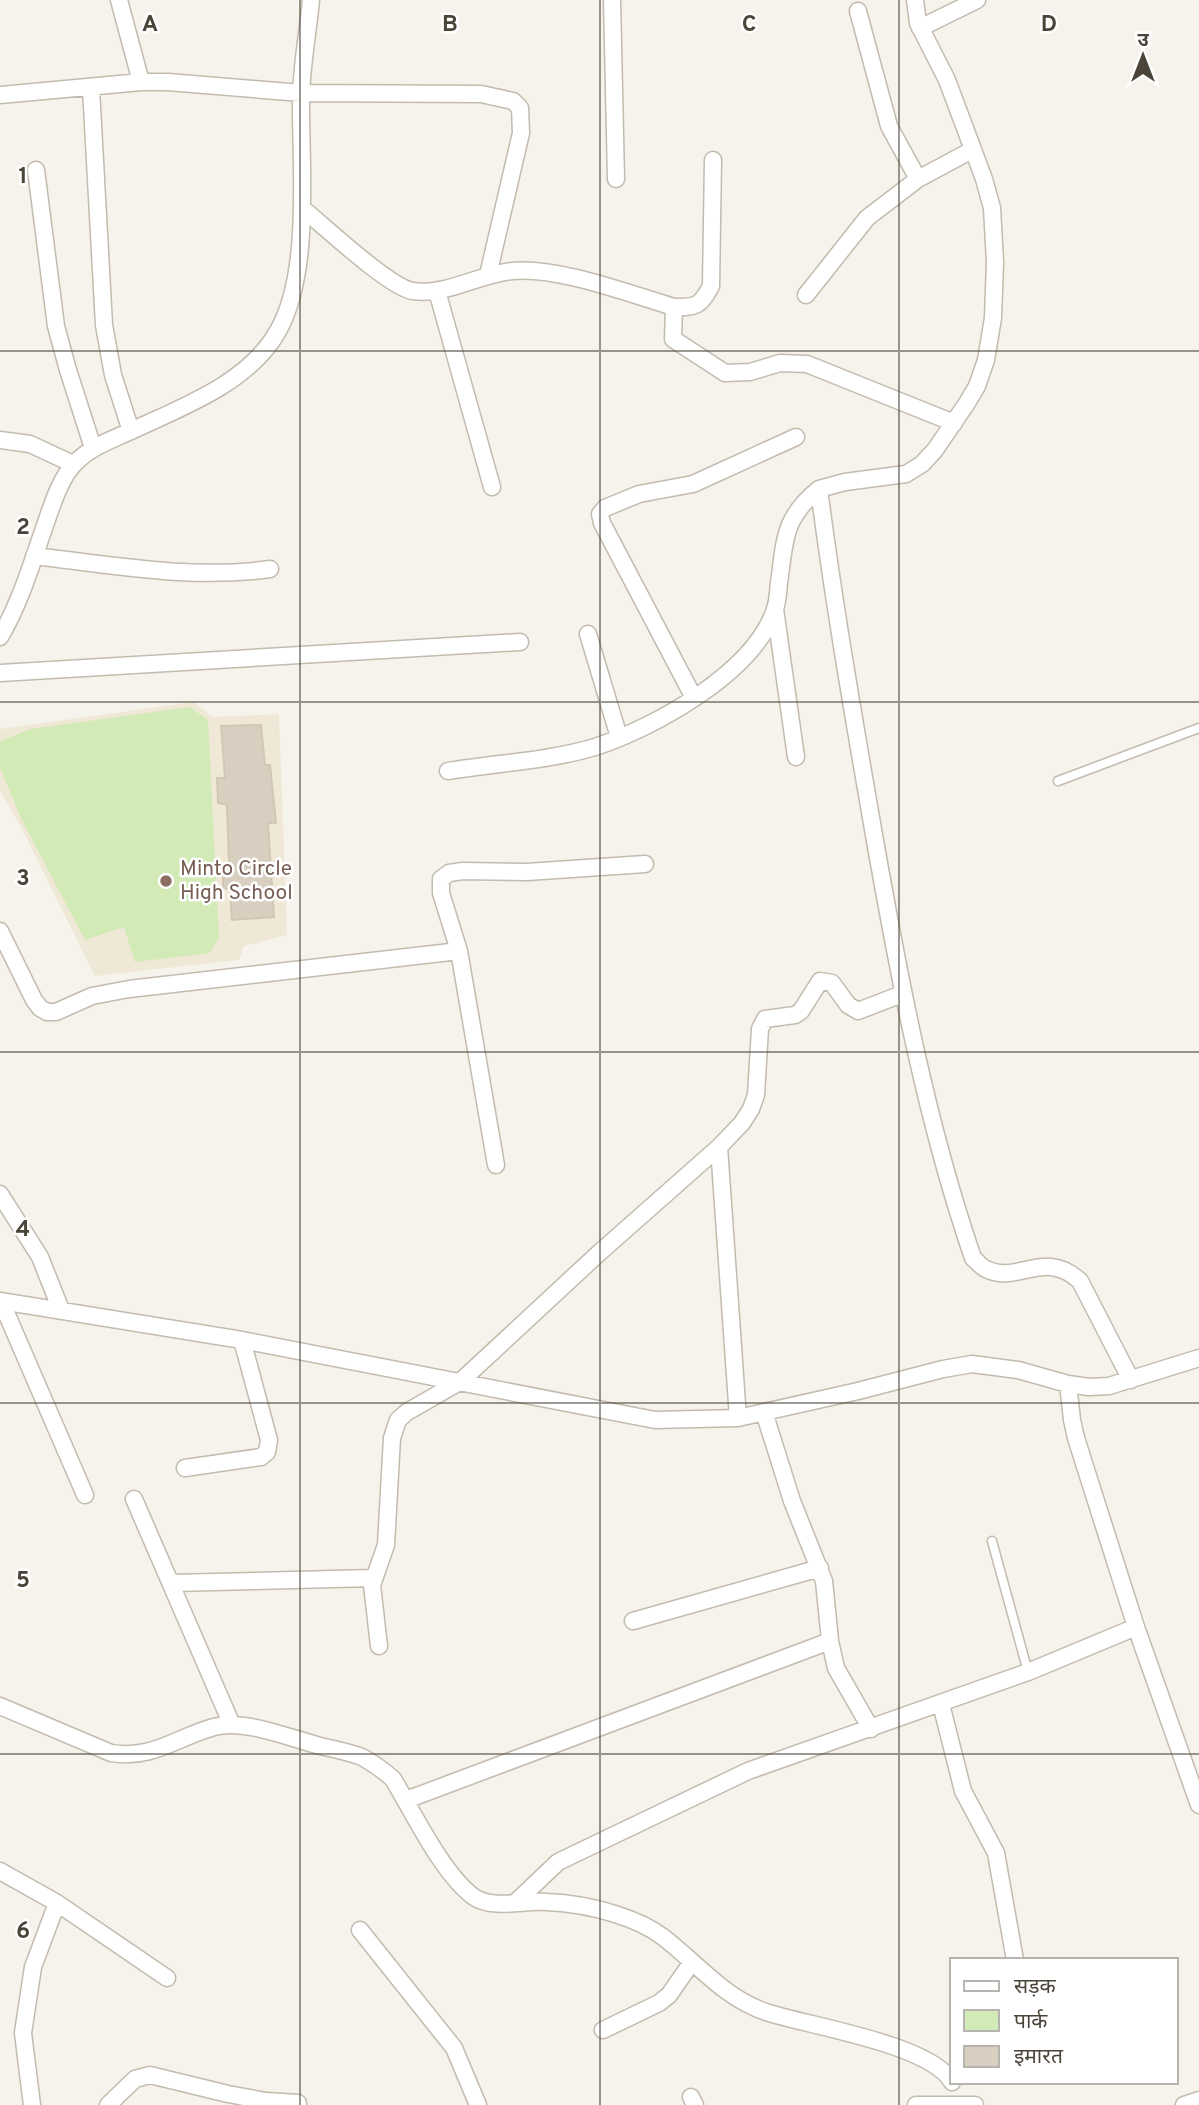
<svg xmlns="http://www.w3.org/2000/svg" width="1199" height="2105" viewBox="0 0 1199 2105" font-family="Overpass,'Noto Sans Devanagari',sans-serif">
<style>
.education{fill:#efe8d6}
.green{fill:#d2eab5}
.building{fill:#d8cfc1;stroke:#d3c7b4;stroke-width:2}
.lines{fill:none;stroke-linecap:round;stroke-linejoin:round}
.service-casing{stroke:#c2bbae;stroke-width:11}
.minor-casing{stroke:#c2bbae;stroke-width:19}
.service{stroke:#fff;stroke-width:8}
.minor{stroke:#fff;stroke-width:16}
.grid{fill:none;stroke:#4b4439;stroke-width:2;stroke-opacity:0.55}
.education-dot{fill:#8d6e63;stroke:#fff;stroke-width:2.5}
.labels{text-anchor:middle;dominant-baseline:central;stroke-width:5;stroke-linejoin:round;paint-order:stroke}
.education-label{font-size:21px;fill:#785e54;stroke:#fff;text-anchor:start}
.grid-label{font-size:23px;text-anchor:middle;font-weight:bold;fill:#4b4439;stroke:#fff;stroke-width:5;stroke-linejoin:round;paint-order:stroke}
</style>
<rect width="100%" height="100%" fill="#f6f3ec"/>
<path class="education" d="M193,702l20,15 66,-3 8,221 -43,11 -5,14 -144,16 -74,-149 -21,-36v-62z"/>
<path class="green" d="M190,707l18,13 11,218 -9,15 -75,9 -11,-35 -39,13 -63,-120 -22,-52v-27l31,-12z"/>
<path class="building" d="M261,725l4,40h5l6,58h-8l6,94 -42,3 -2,-31 -7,-1v-24l6,-1 -2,-58 -9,-2 -1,-25h8l-4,-52z"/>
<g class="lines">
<defs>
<path id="service" d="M1058,781l141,-53
M992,1541l36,131"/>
<path id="minor" d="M119,0l22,82
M612,0l4,179
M915,0l3,23 29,57 37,99 8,29 3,54 -2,56 -7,42 -9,26 -10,17 -32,47 -13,14 -16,10 -61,8 -26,7c15,116 35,231 55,346 25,142 52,286 99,423 4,3 8,9 13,11 32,16 58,-21 94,12l51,99
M858,11l31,115 29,53
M920,28l57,-28
M91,88l13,237 9,50 18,56
M0,95l141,-13h27l133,11 180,1 32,7 7,7 1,25 -33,142
M36,170l20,156 12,44 25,78
M302,208c22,18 88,80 111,83 33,5 66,-17 99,-20 44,-5 118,23 162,36 22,0 26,0 37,-21l2,-126
M437,291l55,196
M806,295l61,-77 51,-39 54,-29
M674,307l-1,32 52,34 25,-1 30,-9 27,1 147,59
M0,440l30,4 43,20
M34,556c79,9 158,24 236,13
M775,609l21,148
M588,634l31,103
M0,637c19,-32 30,-68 42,-103 8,-22 17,-56 34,-72 15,-15 35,-22 55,-31 51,-24 118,-48 147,-100 34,-60 22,-168 23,-236 1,-31 7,-64 10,-95
M0,673l520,-31
M694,698l-92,-175 -2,-9 5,-6 34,-14 54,-10 103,-47
M448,771c48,-8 100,-10 147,-24 59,-19 160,-75 180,-138 3,-8 3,-18 4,-26 6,-43 4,-65 40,-94
M0,931l34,69 6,8 7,4h9l36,-16 37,-7 330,-38
M719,1147l19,271
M496,1165l-37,-214 -18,-58v-14l8,-6 14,-2 64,1 118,-8
M0,1194l40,63 21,53
M0,1301l242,39 413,80 83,-2 120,-27 85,-22 29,-5 46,6 50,14 21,3 20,-1 90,-28
M1,1301l84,194
M1068,1384l4,36 4,18 60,189 63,178
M764,1412l28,89 32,80 6,60 6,27 35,61
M185,1468l76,-11 6,-5 2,-12 -27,-100
M134,1499l98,226
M172,1583l201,-5
M633,1621l187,-53
M379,1646l-7,-61 14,-40 6,-107 6,-18 9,-8 54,-31 138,-128 120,-106 23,-24 9,-14 5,-14 4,-66 5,-10 30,-4 6,-4 19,-30 12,2 16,22 10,6 44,-17
M941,1704l22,87 33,62 19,107
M0,1706l111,47c41,7 66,-16 103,-26 30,-8 76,11 106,19 14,3 29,6 42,11 11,6 21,13 31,22 20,33 50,96 81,118 19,13 51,3 73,5 23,1 46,5 68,12 16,5 35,13 48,23 34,26 61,61 103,75 42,14 165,32 186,70
M406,1800l424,-159
M0,1871l57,32 110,75
M517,1901l41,-39 190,-91 280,-99 108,-45
M360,1930l94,118 24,57
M603,2030l56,-27 10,-8 23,-33
M691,2097l4,8
M32,2105l-9,-72 10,-66 24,-64
M108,2105l27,-26 15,-4 78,19 38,7 32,2
M916,2105h59
M1184,2105l15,-5"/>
</defs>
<use href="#service" class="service-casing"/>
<use href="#minor" class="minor-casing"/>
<use href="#service" class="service"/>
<use href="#minor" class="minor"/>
</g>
<path class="grid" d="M300,0v2105M600,0v2105M899,0v2105M0,351h1199M0,702h1199M0,1052h1199M0,1403h1199M0,1754h1199"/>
<circle class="education-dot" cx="166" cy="881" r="7"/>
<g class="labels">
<g class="education-label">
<text x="180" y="869">Minto Circle<tspan x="180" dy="24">High School</tspan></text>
</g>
</g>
<g class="grid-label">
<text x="150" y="31">A</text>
<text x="450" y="31">B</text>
<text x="749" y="31">C</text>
<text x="1049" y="31">D</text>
<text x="23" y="183">1</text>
<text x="23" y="534">2</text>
<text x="23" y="885">3</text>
<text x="23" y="1236">4</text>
<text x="23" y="1587">5</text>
<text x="23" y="1938">6</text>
</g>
<rect x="950" y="1958" width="228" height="126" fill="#ffffff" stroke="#b7b4b0" stroke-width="2"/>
<rect x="964" y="1981" width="35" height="10" fill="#ffffff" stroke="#b7b4b0" stroke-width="2"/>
<text x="1014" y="1993" font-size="21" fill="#4b4439">सड़क</text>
<rect x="964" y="2010" width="35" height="21" fill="#d2eab5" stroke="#b7b4b0" stroke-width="2"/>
<text x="1014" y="2028" font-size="21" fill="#4b4439">पार्क</text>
<rect x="964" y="2046" width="35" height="21" fill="#d8cfc1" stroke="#b7b4b0" stroke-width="2"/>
<text x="1014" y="2063" font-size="21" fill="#4b4439">इमारत</text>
<g transform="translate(1143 56)" stroke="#ffffff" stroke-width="5" paint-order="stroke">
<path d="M0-5L12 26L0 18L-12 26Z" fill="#4b4439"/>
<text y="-10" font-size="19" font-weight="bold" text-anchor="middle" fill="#4b4439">उ</text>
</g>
</svg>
